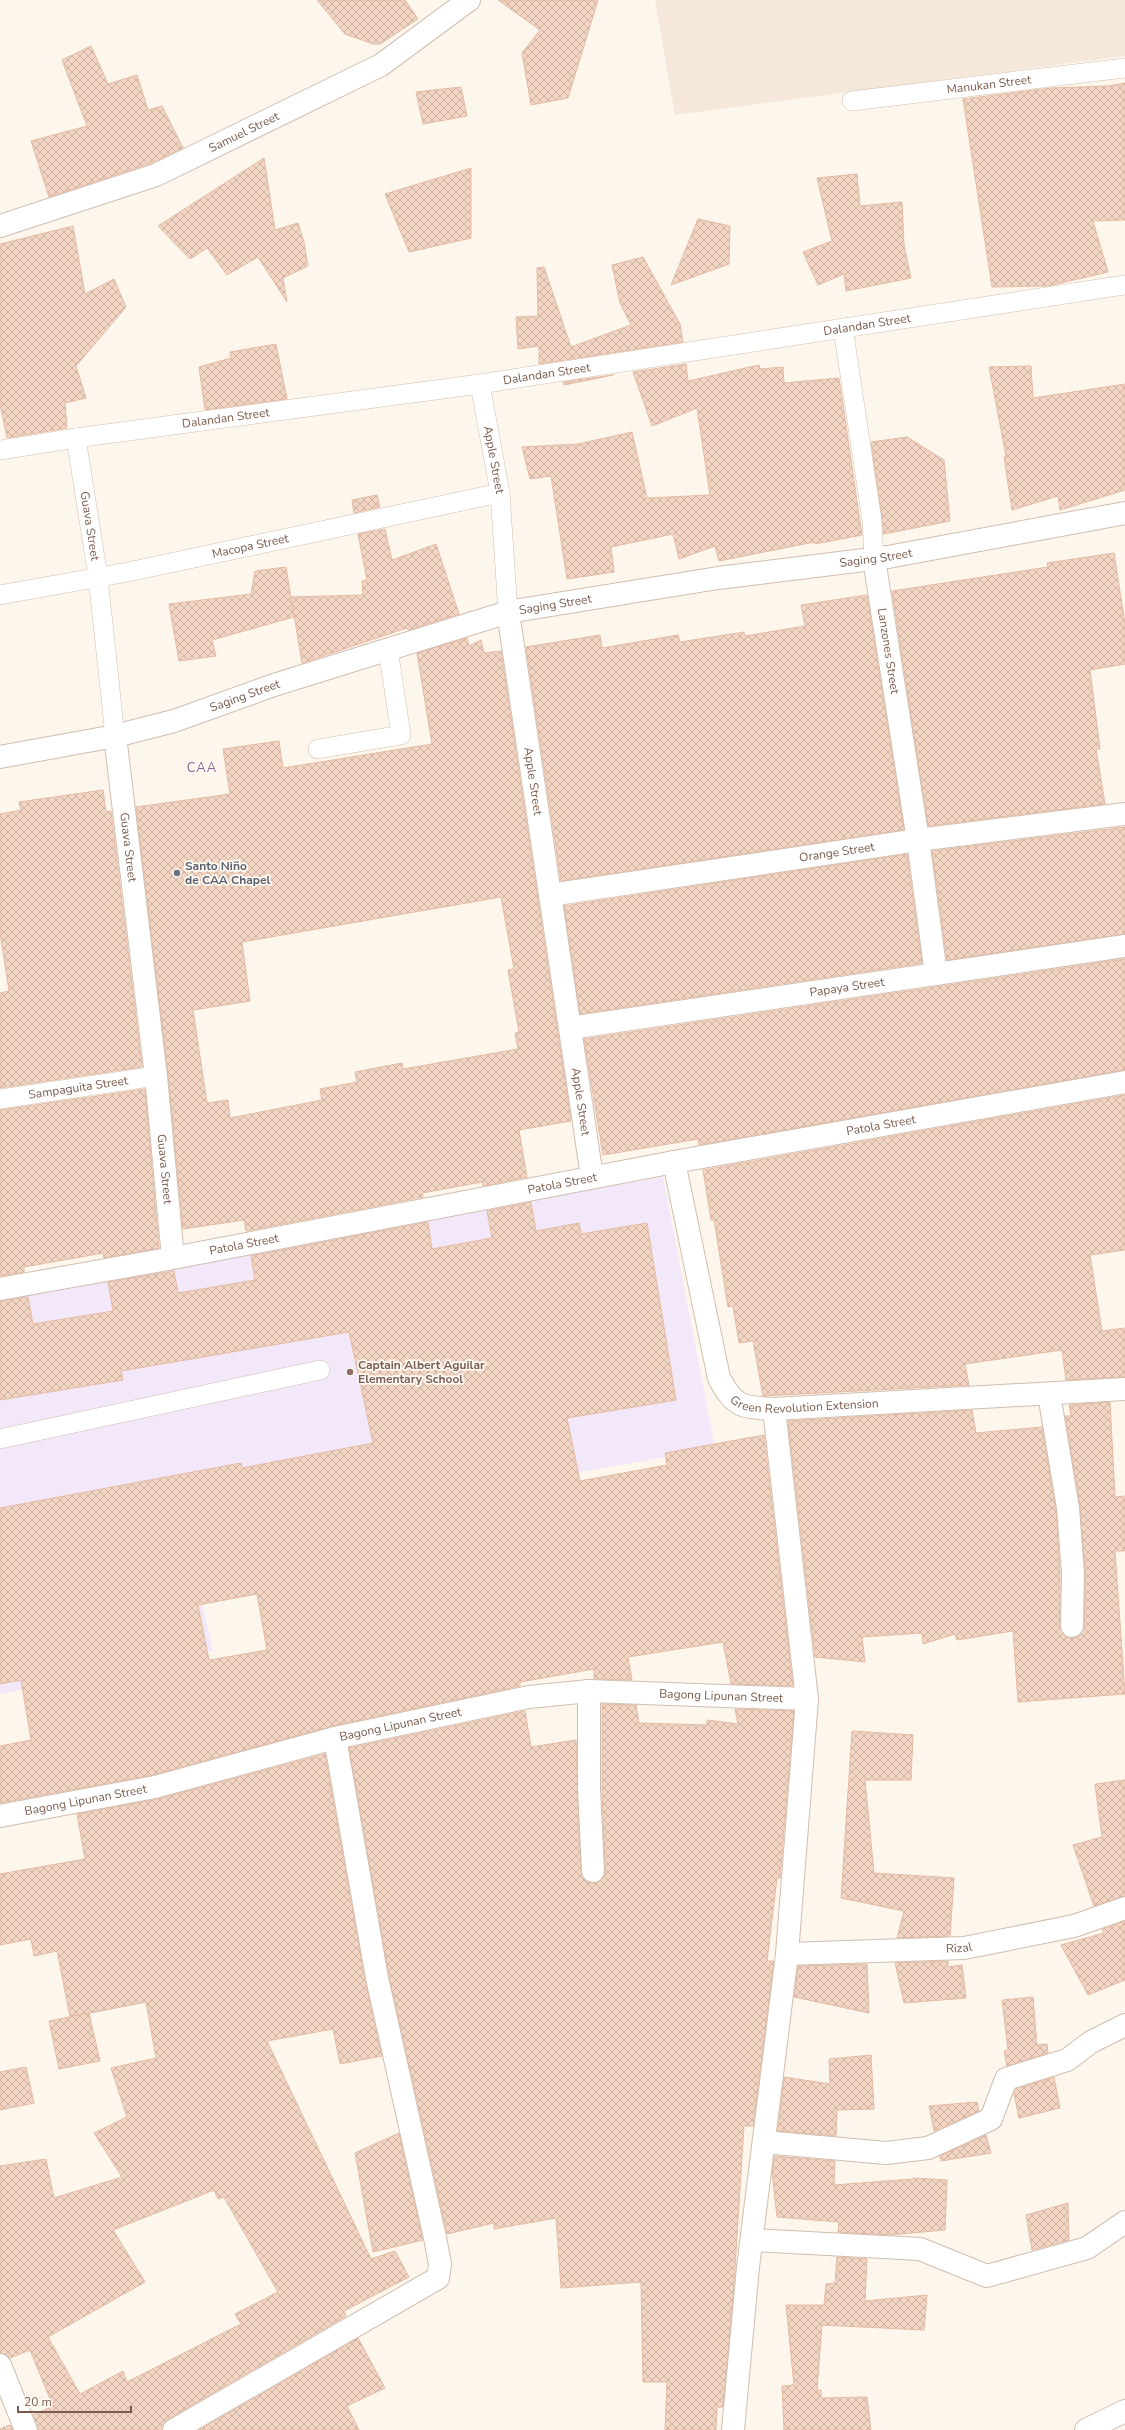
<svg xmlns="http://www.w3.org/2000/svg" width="1125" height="2430" viewBox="0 0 1125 2430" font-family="'Nunito Sans',sans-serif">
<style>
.residential{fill:#f5e8da}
.education{fill:#f3e8fa}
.building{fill:url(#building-cross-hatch);stroke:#e6bba3;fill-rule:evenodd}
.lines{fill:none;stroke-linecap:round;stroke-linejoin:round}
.lane-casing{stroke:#d1beb0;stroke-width:20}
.street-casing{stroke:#d1beb0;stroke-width:24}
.lane{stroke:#fff;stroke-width:19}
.street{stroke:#fff;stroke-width:22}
.worship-dot{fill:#6b7280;stroke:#fffaf3;stroke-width:1.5}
.education-dot{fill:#8d6e63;stroke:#fffaf3;stroke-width:1.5}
.labels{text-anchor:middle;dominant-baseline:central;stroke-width:3.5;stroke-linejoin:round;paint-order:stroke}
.street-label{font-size:12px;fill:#7a5c4d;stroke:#fffaf3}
.worship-label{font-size:12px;font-weight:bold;fill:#5b616d;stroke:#fffaf3;text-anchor:start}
.education-label{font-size:12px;font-weight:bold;fill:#785e54;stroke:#fffaf3;text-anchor:start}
.neighbourhood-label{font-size:13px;letter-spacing:1px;fill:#846695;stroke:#fffaf3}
</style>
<defs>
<pattern id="building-cross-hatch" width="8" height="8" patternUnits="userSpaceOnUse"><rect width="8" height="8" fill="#f3d5c3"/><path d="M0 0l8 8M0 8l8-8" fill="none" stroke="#cab0a1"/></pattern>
</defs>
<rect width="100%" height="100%" fill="#fdf6ec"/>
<path class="residential" d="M655,0h470v56l-450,59z"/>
<path class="education" d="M663,1177l52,271 -527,94 25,109 -213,43v-399z"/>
<path class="building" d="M317,0h88l13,19 -38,25h-7l-28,-10z
M498,0h100l-30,98 -37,7 -9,-52 18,-23z
M91,46l17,38 29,-9 11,35 14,-4 21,42 -32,15 -102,34 -18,-56 56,-15 -25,-66z
M1125,83v137l-32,1 15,51 -60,14 -56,1 -29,-188 88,-11 56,-2z
M461,87l6,29 -44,8 -7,-32z
M264,158l11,72 23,-7 6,19 4,24 -25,12 4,24 -29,-45 -31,18 -20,-27 -17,11 -32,-33z
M471,168v70l-62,14 -24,-58z
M857,174l3,32 42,-4 2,43 7,33 -65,13 -2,-17 -26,11 -15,-33 29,-11 -15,-63z
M698,219l32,7 -1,38 -58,21z
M73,226l12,68 29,-15 12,28 -50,59 10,32 -21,5 2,25 -60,10 -7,-34v-160z
M643,257l37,67 3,18 -144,22v-18l-21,3 -2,-32 22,-1 -1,-48 7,-1 27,80 60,-22 -11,-22 -8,-38z
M276,344l11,55 -82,11 -6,-43 32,-9 -1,-6z
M686,364l2,17 71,-16 1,4 23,-2 1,16 55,-5 23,157 -47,9 -1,-2 -95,19 -4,-15 -36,13 -6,-25 -62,13 3,25 -47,7 -16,-103 -21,3 -8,-32 56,-3 54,-12 15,66 63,-3 -13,-87 -45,18 -19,-54z
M1031,366l2,32 92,-14v106l-65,20 -2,-14 -46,14 -8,-53 2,-1 -17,-89z
M613,375l-49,10 -1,-3z
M907,437l37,23 6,61 -66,13 -13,-92z
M377,495l3,12 -26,6 -2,-13z
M385,529l7,31 44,-16 23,70 -51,16 -1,-2 -105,35 -11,-66 72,-2 -1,-14 5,-1 -9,-46z
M1114,553l11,71v40l-35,6 10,79h-4l9,55 -177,22 -36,-235 156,-24 -1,-4z
M286,567l8,50 -82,23 4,16 -37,5 -10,-57 82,-10 4,-23z
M867,595l37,235 -343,51 -35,-234 74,-12 2,13 76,-13 2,7 64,-10 1,4 60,-10 -4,-21z
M467,638l2,8 12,-6 3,13 17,-2 70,470 -52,9 8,47 -44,9 -1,-4 -60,11 1,4 -177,34 -2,-11 -61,9 -15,-154 -32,-268 94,-13 -7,-45 56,-8 4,27 149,-24 -15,-91zM501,897l13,72 -6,1 11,62 -4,1 3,16 -115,20 -1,-6 -47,9 2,10 -37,7 2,11 -92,18 -2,-18 -21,3 -14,-93 57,-9 -8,-59z
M103,790l3,22 5,-1 31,256 -142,21v-95l9,-2 -9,-58v-119l21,-4 -2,-8z
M1125,827v107l-178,26 -15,-109z
M907,854l15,109 -342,51 -16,-108z
M1125,959v111l-426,75 -1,-6 -95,16 -19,-116z
M145,1089l14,159 -55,10 -1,-5 -79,14v5l-24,4v-166z
M1125,1095v155l-35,5 12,76 23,-3v49l-59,3 -4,-30 -97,14 4,21 -206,11 -10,-55 -14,2 -6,-37 -5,1 -14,-87h-3l-8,-50z
M531,1202l5,29 43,-8 2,11 66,-11 29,177 -109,18 13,63 87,-16 -2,-12 99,-18 29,251 -62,-2 -8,-42 -95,15 4,23 -38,-1v-10l-74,13v4l-188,40 -180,49 -152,28v-57l31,-6 -10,-60 -21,4v-176l241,-45 1,5 131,-25 -24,-111 -228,39 2,9 -123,20v-99l28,-4 5,27 80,-13 -5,-29 66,-11 4,22 77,-13 -4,-24 177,-34 4,27 60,-11 -5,-27zM257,1594l10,56 -58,10 -11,-55z
M1110,1402l5,95 10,-1v55h-10l10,143 -107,8 -5,-71 -56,9 -2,-6 -32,10 -1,-11 -60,4 3,25 -50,-5 -27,-236 184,-11 4,23 66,-6 14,83 4,63v53l5,10 7,2 6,-1 6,-10 1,-55 -5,-66 -15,-90h6l-2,-11z
M602,1704l34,1 3,18 68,2v-5l31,4 -3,-15 59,2 -14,167h-3l-10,83h7l-21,165h-9l-11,173 -10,108h-6l-1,23h-51l2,-48h-24l-2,-100 -80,6 -5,-70 -62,11v-6l-47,11 -58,-258 -40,-228 176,-37 6,36 45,-7 5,132 6,10 7,1 10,-6 1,-7 -3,-81z
M852,1731l61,4 -2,45h-46l9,93 80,5 -4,58 -53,2 7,-27 -63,-13z
M325,1754l40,226 17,76 -42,8 -7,-35 -66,12 104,218 24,-8 14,26 -65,34 2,5 -178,103 -6,11h-124l-5,-15 20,-9 -23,-56 -20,8 -10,-5v-187l46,-7 8,39 68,-21 -28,-44 33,-16 -16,-49 45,-10 -10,-56 -76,15 -13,-66 -23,5 -3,-17 -31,6v-71l85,-15 -8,-45 81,-15zM214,2190l4,9 6,-2 54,95 -43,22 6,10 -114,58 -4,-11 -43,23 -32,-57 97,-55 -32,-52z
M1125,1780v116l-31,10 -21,-61 29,-8 -7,-53z
M1125,1921v59l-37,15 -27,-50 43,-12 -2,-4z
M948,1961v6l14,-2 4,33 -62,5 -9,-40z
M867,1964l2,49 -75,-16 4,-31z
M1033,1997l4,48 10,-1 1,9 -41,13 -3,-15 4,-1 -1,-7h3l-3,-1 -5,-42z
M89,2013l11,48 -41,8 -10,-48z
M871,2055l3,54 -37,1 -1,26 -58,-5 6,-54 46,7 -1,-25z
M26,2067l8,36 -34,7v-38z
M1054,2077l6,31 -41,10 -5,-24 2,-5z
M977,2102l2,9 -45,20 -5,-25z
M399,2133l24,107 -50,12 -18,-99z
M986,2135l5,18 -50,8 -1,-5z
M774,2156l61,5 -1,24 78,-6 1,-1 34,2 -2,50 -55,5 -52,-3 1,-10 -62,-5 -5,-45z
M1068,2203l1,37 -37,10 -6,-35z
M837,2257l30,2 -2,42 62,-6 -3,35 -102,-5 -5,65h4v8l46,-1 4,33h-87l-2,-44 12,-1 -8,-80h38l2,-21 9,-1z
M358,2338l27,50 -38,18 12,24h-160z
M10,2425l3,5h-13v-1z"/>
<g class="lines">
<defs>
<g id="lane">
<path id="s1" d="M852,101l273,-33"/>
<path d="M843,328l29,192 2,39"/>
<path id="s2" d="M480,384l20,109 8,119"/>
<path id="s3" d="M76,438l22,139 17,159"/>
<path id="s4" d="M0,450l76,-12 404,-54 645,-99"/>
<path id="s5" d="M0,595l128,-23 372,-79"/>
<path d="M318,749l83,-14 -13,-86"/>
<path id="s6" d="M0,1099l156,-23"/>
<path d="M0,1439l320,-69"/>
</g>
<g id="street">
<path id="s7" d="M0,226l156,-51 225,-110 88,-65"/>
<path id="s8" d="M874,559l44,281 18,134"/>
<path id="s9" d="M508,612l84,565"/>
<path id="s10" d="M115,736l41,340 17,182"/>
<path id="s11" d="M0,757l115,-21 59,-15 100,-36 234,-73 210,-34 170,-21 237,-44"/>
<path id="s12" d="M550,895l368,-55 207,-26"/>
<path id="s13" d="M570,1028l555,-82"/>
<path id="s14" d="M674,1162l45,216c16,30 23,29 55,31l351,-20"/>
<path id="s15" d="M0,1289l173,-31 501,-96 451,-80"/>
<path d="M1049,1394l19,114 5,65 -1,53"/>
<path d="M589,1691v98l4,82"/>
<path id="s16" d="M0,1816l155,-29 180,-49 194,-41 60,-6 218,8"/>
<path id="s17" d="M787,1954l177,-6 110,-22 51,-18"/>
<path d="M764,2142l122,11 42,-5 63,-29 15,-40 61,-19 24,-18 34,-17"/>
<path d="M752,2240l168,9 67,27 100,-28 38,-26"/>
<path d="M0,2365l26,65"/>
<path d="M174,2430l264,-152 2,-14 -5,-26 -58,-260 -42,-240"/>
<path d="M733,2430l15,-163 39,-313 20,-255 -33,-290"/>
<path d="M1086,2430l39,-19"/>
</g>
</defs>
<use href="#lane" class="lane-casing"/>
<use href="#street" class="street-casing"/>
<use href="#lane" class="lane"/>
<use href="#street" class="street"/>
</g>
<circle class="worship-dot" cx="177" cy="873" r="4"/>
<circle class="education-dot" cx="350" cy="1372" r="4"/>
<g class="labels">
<g class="street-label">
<text stroke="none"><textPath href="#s1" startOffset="138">Manukan Street</textPath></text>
<text stroke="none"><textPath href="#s7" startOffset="262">Samuel Street</textPath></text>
<text stroke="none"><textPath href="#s4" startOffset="876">Dalandan Street</textPath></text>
<text stroke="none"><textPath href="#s4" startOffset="552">Dalandan Street</textPath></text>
<text stroke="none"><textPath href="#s4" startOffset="228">Dalandan Street</textPath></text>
<text stroke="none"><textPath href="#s2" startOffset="77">Apple Street</textPath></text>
<text stroke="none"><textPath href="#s3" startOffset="89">Guava Street</textPath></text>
<text stroke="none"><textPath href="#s5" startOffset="255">Macopa Street</textPath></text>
<text stroke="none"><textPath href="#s11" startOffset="901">Saging Street</textPath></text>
<text stroke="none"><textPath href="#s11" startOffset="577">Saging Street</textPath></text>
<text stroke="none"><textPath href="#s8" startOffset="93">Lanzones Street</textPath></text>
<text stroke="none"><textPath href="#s11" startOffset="253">Saging Street</textPath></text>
<text stroke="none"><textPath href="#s9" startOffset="171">Apple Street</textPath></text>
<text stroke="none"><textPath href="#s10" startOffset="112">Guava Street</textPath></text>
<text stroke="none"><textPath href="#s12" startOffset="290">Orange Street</textPath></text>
<text stroke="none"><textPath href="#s13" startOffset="280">Papaya Street</textPath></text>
<text stroke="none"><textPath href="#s6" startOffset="79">Sampaguita Street</textPath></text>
<text stroke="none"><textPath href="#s9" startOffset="495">Apple Street</textPath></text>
<text stroke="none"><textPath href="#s15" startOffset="896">Patola Street</textPath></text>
<text stroke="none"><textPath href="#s10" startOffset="436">Guava Street</textPath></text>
<text stroke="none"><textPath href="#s15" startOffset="572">Patola Street</textPath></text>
<text stroke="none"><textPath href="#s15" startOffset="248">Patola Street</textPath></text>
<text stroke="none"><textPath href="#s14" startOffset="319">Green Revolution Extension</textPath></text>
<text stroke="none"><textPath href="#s16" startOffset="735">Bagong Lipunan Street</textPath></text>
<text stroke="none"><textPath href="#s16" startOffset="411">Bagong Lipunan Street</textPath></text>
<text stroke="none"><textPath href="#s16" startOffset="87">Bagong Lipunan Street</textPath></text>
<text stroke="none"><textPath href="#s17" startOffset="172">Rizal</textPath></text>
</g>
<g class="worship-label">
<text x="185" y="866">Santo Niño<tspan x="185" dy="14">de CAA Chapel</tspan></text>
</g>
<g class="education-label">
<text x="358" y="1365">Captain Albert Aguilar<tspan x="358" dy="14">Elementary School</tspan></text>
</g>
<g class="neighbourhood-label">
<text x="202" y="768">CAA</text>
</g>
</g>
<path d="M18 2406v6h113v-6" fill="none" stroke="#7a5c4d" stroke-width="2"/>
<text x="24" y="2406" font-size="12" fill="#7a5c4d" stroke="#fffaf3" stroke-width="3" paint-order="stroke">20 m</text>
</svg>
